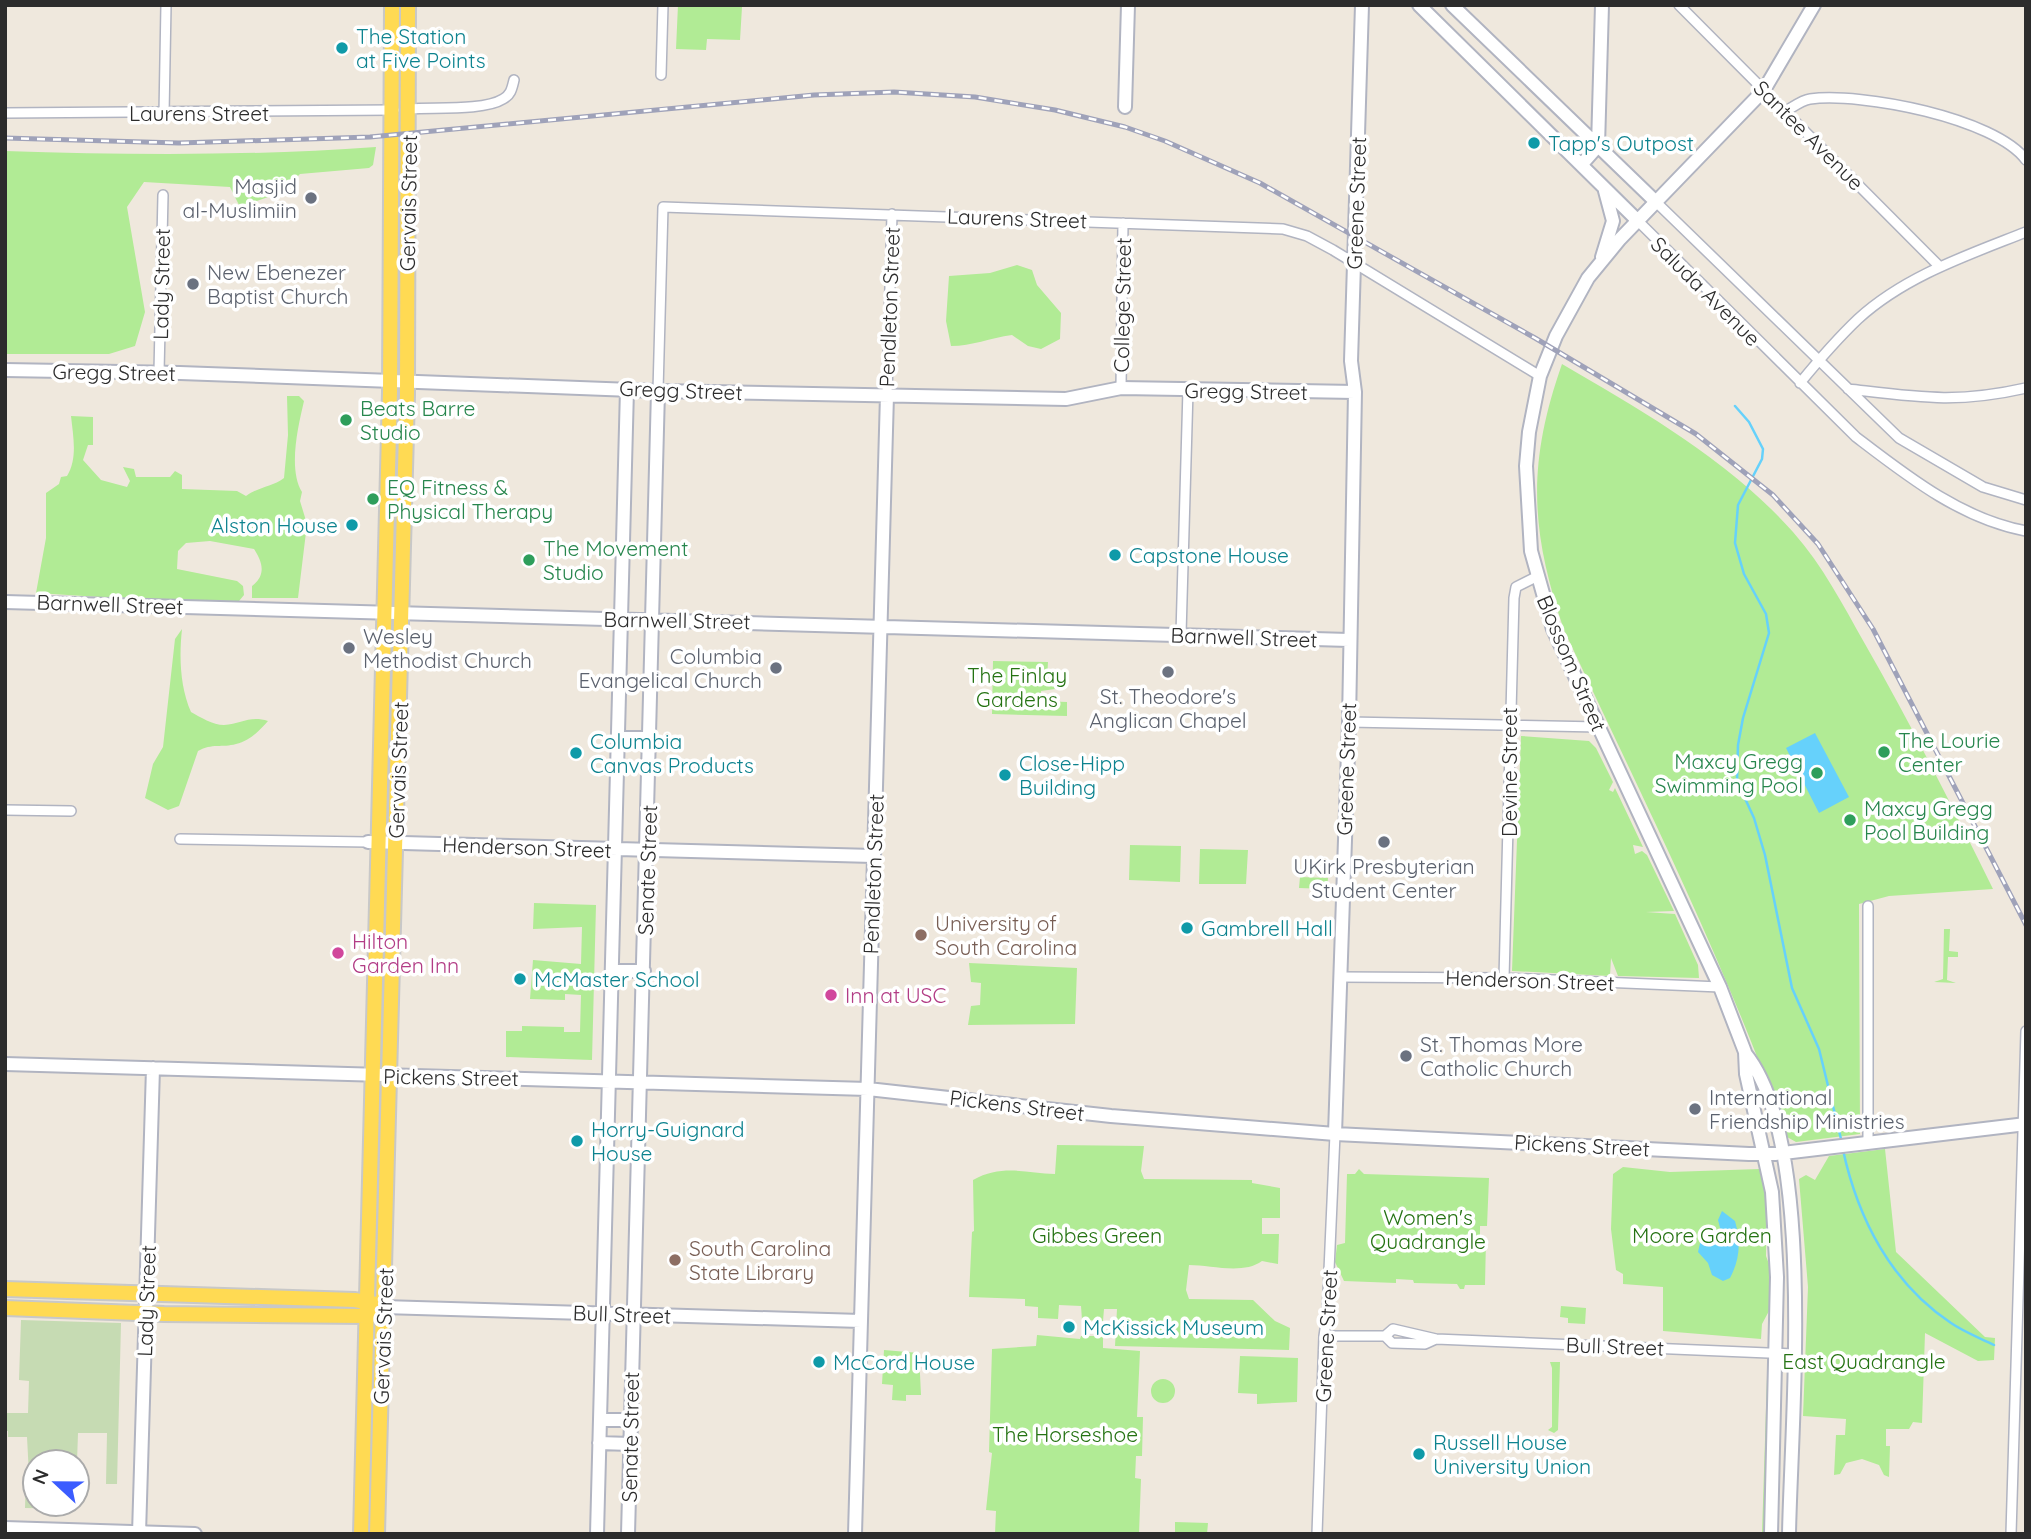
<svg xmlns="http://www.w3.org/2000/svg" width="2031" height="1539" viewBox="0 0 2031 1539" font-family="Quicksand,sans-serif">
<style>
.green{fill:#b1eb95}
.cemetery{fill:#c6dbb3}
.water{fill:#66d1fb}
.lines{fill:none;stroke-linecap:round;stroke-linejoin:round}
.stream{stroke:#66d1fb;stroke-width:2.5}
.street-casing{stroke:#b1b4c1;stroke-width:12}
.secondary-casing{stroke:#b1b4c1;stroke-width:16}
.primary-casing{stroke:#c8c8c8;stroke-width:18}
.street{stroke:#fff;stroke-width:9}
.secondary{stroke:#fff;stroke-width:12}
.primary{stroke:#ffda53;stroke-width:14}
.rail-casing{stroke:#9fa2b9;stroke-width:5}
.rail{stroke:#fff;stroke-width:2.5;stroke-dasharray:8;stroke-linecap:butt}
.culture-dot{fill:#0f9aa8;stroke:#fff;stroke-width:2.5}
.worship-dot{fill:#6b7280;stroke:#fff;stroke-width:2.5}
.leisure-dot{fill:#2e9e5b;stroke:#fff;stroke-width:2.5}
.education-dot{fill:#8d6e63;stroke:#fff;stroke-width:2.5}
.hotel-dot{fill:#d1479c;stroke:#fff;stroke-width:2.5}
.labels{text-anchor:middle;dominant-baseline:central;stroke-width:7;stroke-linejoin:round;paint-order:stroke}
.culture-label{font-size:21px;fill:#0d838f;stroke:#fff;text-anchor:start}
.street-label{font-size:21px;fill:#2c2c2c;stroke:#fff}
.worship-label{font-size:21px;fill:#5b616d;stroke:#fff;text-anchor:start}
.leisure-label{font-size:21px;fill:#27864d;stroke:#fff;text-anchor:start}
.park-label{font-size:21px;fill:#257313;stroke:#fff}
.education-label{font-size:21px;fill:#785e54;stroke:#fff;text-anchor:start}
.hotel-label{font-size:21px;fill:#b23c85;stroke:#fff;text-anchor:start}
</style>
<rect width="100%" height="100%" fill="#efe8dd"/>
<path class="green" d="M678,5l64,2 -2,33 -33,-1 -1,11 -30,-1z
M376,147l-3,18 -4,3 -69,6 -18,18 -42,15 -10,-20 -86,-5 -17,25 18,105 -10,34 -26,8h-104v-203c124,4 248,5 371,-4z
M1017,265l15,5 5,15 24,28 -1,26 -19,10 -13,-3 -16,-11c-22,3 -40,11 -61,11l-5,-25 3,-45 41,-3z
M1562,364c81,47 168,97 231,168 30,34 50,73 72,112 46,80 87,162 128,245l-104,7 -30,8 1,230 -64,8 -9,-5c-61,-174 -145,-340 -223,-507 -34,-100 -37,-166 -2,-266z
M287,396h12l5,5c-6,26 -16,68 -2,91l-2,9 7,23 -9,74h-46v-12c15,-11 10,-25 2,-37l-44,-8 -24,2 -8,8 -1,18 60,12 6,5 1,9 -5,6 -91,-1 -112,-7 10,-55v-45l13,-9 2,-7 6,-1c11,-18 6,-40 4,-60l22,1v28h-5l-5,15 18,20 26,7 3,-6 -7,-14 11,2 2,8h34l5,-6 7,4v14l55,2 9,5c12,-9 26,-9 38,-18l4,-43z
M182,629c-3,28 -2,58 9,83 9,5 22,13 33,13 17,-1 26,-10 44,-4 -9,10 -18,20 -32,23 -14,4 -24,-1 -38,7l-19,55 -11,4 -23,-12 8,-34 10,-17 12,-108z
M993,661l55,1 -1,16 9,1 -1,10 -14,2v10l26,1v14l-75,-2z
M1521,736l68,5 7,7 17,34 -4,8 4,2 2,-4 28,59 -10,-2 2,9 7,-3 5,4 27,56 -28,1 29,2 23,51 1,13 -81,-2 -7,-18 -1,18 -98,-5z
M1130,845l51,1 -1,36 -51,-2z
M1200,849l48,1 -2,34h-47z
M1300,877l28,1 -1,11 -28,-1z
M534,903l62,2 -4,155 -86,-3v-26h16v-5l42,1v5h16l1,-37 -16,-1v6l-35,-1 3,-39 48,4 1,-37 -49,2z
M1944,929h6l-1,22 9,1v5h-10l-1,23 9,3 -22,-1 9,-3z
M969,963l108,5 -2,56 -107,1 3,-19 9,-1 1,-22 -10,-1z
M1057,1145l87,1 -3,25 3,8 108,1v3l28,5v30h-18v16h17l-1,30 -16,-3c-19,14 -51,4 -73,4l-3,25 3,9 64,1 22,21 15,7 -1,22 -174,-4 2,-37h-13l-1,12 -21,-1 -1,-14 -22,-1 -1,14 -20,-1v-11l-13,-1v-7l-56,-2 3,-65 2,-1 -1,-51c29,-16 53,-7 82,-6z
M1885,1149l11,103 89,85 10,1 -1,22 -16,1 -53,-28 -3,90 -9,-1 -4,7h-23v17h4l-1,31 -5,-2 -5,-10 -17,-6 -16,4 -6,11 -6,1 2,-40h9l1,-16 -43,-3 5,-129 -9,-108 7,-4 9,5 14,-24z
M1623,1167l47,5 90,-3 7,27 -1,60 6,16 -3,39 -7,13 -1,15 -98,-8v-44l-40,-3v-10l-7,-4 -5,-41 2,-55z
M1359,1169l5,5 125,4 -2,48h-7v13h6l-1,46h-20l-1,4h-4l-3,-5 -43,-1 -1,-3 -17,-1v4l-52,-2 -9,-19 2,-17 8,-2 2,-69h8z
M1561,1306l25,2 -1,16 -17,-1v-5l-8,-1z
M1037,1335l43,4 1,-3h22v12l37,3 -3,66h6l-1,39h-6l-1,22 6,1 -2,55h-144l1,-23 -10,-1 6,-57 -3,-1 3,-103 44,-3z
M884,1350l35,3 2,42h-15v6l-14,-1 1,-15 -11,-1z
M1240,1356l58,2 -1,44 -40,2v-10l-19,-1z
M1550,1362h10l-2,68 -4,3 -6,-3 4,-3v-59z
M1767,1377l2,1 -4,156h-3z
M1151 1391a12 12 0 1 1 24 0a12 12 0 1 1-24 0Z
M1175,1522l33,1 -1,11h-32z"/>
<path class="cemetery" d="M21,1320l100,3 -4,161h-11l1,-51h-29l-1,29h-42v42h40v5l-50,-1 1,-33h3l-2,-38h-19v-6h-3v-18h23l1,-32 -10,-1z"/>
<path class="water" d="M1815,733l34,64 -30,16 -33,-65z
M1722,1211l13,10c6,21 5,38 -5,57l-7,3 -11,-6 -4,-12 -10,-11 3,-13 20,6 2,-6 -5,-19z"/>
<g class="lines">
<path class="stream" d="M1735,406l14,16 14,27 -1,10 -24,46 -3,38 9,31 22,40 3,19 -26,85 -5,27 -1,36 17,37 11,37 27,133 27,61 23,94
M1843,1150c15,69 48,133 108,173 13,9 29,15 43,22"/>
<defs>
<path id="street" d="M1679,5l260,261
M661,75l2,-70
M410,109c23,-2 74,2 93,-10 8,-4 9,-11 11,-19
M1786,111c7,-4 16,-11 24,-12 51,-7 185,19 216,61
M5,113l389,-3
M164,114l2,-109
M1656,202l243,236 84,49 43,13
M1638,221l218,216c51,39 105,82 170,94
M159,372l4,-177
M1800,383c18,-22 37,-44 58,-64 47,-43 110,-64 168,-87
M1121,388l2,-165
M1848,389c69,8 108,15 178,-1
M658,391l5,-184 620,22 24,7 26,14 207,126
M887,395l5,-181
M1181,634l7,-244
M1349,722l250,5
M5,810l66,1
M180,839l188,3
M1868,906v235
M1340,977l164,1 216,9
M1504,978l10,-380 2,-11 20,-10
M1324,1336h61
M1436,1339l-11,5 -33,-1 -7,-7 8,-7 43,10 357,15
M1317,1534l7,-198 3,-20 8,-182
M2011,1534l15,-503"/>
<path id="secondary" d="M1419,5l219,216
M1452,5l204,197
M1125,107l3,-102
M1582,164l16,-18 4,-141
M1602,257l11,-36 -8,-30
M5,370l175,3 478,18 408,8 55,-11 234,4
M5,602l1344,38
M620,738h31
M368,842l505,14
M613,971h31
M1745,1053c72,88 46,366 44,481
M5,1064l863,25 243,27 224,18 414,20h26l251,-30
M1335,1134l14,-412 6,-330 -4,-31 11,-356
M383,1307l478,14
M600,1420h31
M599,1443l31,1
M5,1528l190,6
M139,1534l14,-466
M597,1534l30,-1145
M628,1534l30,-1143
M855,1534l32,-1139
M1771,1534l6,-257 -5,-85 -26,-118 -1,-22 -25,-65 -167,-358 -22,-78 -5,-85 3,-34 11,-56 16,-40 32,-58 32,-39 144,-149 50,-85"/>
<path id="primary" d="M5,1289l350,11 21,4
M5,1308l159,6 203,2 7,-4
M361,1534l29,-1142 2,-387
M377,1534l30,-1140 1,-389"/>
</defs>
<use href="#street" class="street-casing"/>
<use href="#secondary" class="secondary-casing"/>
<use href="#primary" class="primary-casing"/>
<use href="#street" class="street"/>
<use href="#secondary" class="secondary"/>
<use href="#primary" class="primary"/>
<defs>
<path id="rail" d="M5,138l174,5 191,-6 444,-42 80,-3 81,5 80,13 70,17 40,14 95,42 275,155 161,96 77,61 45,49 55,85 153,296"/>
</defs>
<use href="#rail" class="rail-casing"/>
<use href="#rail" class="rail"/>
</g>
<g class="culture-dot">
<circle cx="342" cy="48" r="7"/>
<circle cx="1534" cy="143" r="7"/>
<circle cx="352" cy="525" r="7"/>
<circle cx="1115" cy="555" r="7"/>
<circle cx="576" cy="753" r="7"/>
<circle cx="1005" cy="775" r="7"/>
<circle cx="1187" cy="928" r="7"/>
<circle cx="520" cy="979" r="7"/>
<circle cx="577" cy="1141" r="7"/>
<circle cx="1069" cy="1327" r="7"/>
<circle cx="819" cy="1362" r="7"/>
<circle cx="1419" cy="1454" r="7"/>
</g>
<g class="worship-dot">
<circle cx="311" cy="198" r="7"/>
<circle cx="193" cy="284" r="7"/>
<circle cx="349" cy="648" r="7"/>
<circle cx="776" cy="668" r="7"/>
<circle cx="1168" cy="672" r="7"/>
<circle cx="1384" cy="842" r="7"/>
<circle cx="1406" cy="1056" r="7"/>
<circle cx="1695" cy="1109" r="7"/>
</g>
<g class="leisure-dot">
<circle cx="346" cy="420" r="7"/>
<circle cx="373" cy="499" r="7"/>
<circle cx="529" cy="560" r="7"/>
<circle cx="1884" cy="752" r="7"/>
<circle cx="1817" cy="773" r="7"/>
<circle cx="1850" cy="820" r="7"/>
</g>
<g class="education-dot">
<circle cx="921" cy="935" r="7"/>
<circle cx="675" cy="1260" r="7"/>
</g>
<g class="hotel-dot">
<circle cx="338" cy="953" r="7"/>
<circle cx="831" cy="995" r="7"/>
</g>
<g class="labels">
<g class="culture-label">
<text x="356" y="36">The Station<tspan x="356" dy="24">at Five Points</tspan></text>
<text x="1548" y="143">Tapp's Outpost</text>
<text x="338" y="525" text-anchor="end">Alston House</text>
<text x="1129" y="555">Capstone House</text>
<text x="590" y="741">Columbia<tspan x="590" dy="24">Canvas Products</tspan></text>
<text x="1019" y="763">Close-Hipp<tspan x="1019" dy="24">Building</tspan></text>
<text x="1201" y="928">Gambrell Hall</text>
<text x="534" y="979">McMaster School</text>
<text x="591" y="1129">Horry-Guignard<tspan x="591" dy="24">House</tspan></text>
<text x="1083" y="1327">McKissick Museum</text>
<text x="833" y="1362">McCord House</text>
<text x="1433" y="1442">Russell House<tspan x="1433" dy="24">University Union</tspan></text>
</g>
<g class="street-label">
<text x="199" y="113">Laurens Street</text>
<text transform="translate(1809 135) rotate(45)">Santee Avenue</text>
<text transform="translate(408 203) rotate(-89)">Gervais Street</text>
<text transform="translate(1356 203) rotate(-88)">Greene Street</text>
<text transform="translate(1017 218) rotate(2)">Laurens Street</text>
<text transform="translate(161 284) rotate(-89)">Lady Street</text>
<text transform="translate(1706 291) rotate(45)">Saluda Avenue</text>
<text transform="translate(1122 305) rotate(-89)">College Street</text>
<text transform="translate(889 307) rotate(-88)">Pendleton Street</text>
<text transform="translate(114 372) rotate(1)">Gregg Street</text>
<text transform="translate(681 390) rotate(2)">Gregg Street</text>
<text transform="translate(1246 391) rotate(1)">Gregg Street</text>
<text transform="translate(110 604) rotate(2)">Barnwell Street</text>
<text transform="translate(677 620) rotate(1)">Barnwell Street</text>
<text transform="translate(1244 637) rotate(2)">Barnwell Street</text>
<text transform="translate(1572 663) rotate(67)">Blossom Street</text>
<text transform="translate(1346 769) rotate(-88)">Greene Street</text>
<text transform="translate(398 770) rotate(-88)">Gervais Street</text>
<text transform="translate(1509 772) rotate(-90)">Devine Street</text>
<text transform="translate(527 847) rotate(2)">Henderson Street</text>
<text transform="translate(647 870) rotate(-88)">Senate Street</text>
<text transform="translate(873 874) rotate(-88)">Pendleton Street</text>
<text transform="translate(1530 980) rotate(2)">Henderson Street</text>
<text transform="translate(451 1077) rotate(1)">Pickens Street</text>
<text transform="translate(1017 1105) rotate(7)">Pickens Street</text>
<text transform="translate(1582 1145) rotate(3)">Pickens Street</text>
<text transform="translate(146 1301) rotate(-88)">Lady Street</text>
<text transform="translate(622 1314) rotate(2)">Bull Street</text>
<text transform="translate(383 1336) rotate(-88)">Gervais Street</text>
<text transform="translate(1326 1336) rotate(-87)">Greene Street</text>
<text transform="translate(1615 1346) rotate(2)">Bull Street</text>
<text transform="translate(630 1437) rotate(-89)">Senate Street</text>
</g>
<g class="worship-label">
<text x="297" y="186" text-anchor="end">Masjid<tspan x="297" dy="24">al-Muslimiin</tspan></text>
<text x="207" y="272">New Ebenezer<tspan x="207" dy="24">Baptist Church</tspan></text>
<text x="363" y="636">Wesley<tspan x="363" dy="24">Methodist Church</tspan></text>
<text x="762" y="656" text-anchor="end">Columbia<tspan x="762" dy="24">Evangelical Church</tspan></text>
<text x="1168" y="696" text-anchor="middle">St. Theodore's<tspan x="1168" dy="24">Anglican Chapel</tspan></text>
<text x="1384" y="866" text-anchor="middle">UKirk Presbyterian<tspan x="1384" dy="24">Student Center</tspan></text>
<text x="1420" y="1044">St. Thomas More<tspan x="1420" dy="24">Catholic Church</tspan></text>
<text x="1709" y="1097">International<tspan x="1709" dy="24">Friendship Ministries</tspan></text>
</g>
<g class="leisure-label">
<text x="360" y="408">Beats Barre<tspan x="360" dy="24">Studio</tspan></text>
<text x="387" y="487">EQ Fitness &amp;<tspan x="387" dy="24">Physical Therapy</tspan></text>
<text x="543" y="548">The Movement<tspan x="543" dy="24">Studio</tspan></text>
<text x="1898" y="740">The Lourie<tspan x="1898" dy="24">Center</tspan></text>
<text x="1803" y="761" text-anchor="end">Maxcy Gregg<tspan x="1803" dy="24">Swimming Pool</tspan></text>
<text x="1864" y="808">Maxcy Gregg<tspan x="1864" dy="24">Pool Building</tspan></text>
</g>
<g class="park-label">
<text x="1017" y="675">The Finlay<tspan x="1017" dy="24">Gardens</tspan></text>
<text x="1428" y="1217">Women's<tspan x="1428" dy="24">Quadrangle</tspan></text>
<text x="1097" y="1235">Gibbes Green</text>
<text x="1702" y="1235">Moore Garden</text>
<text x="1864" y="1361">East Quadrangle</text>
<text x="1065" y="1434">The Horseshoe</text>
</g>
<g class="education-label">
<text x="935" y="923">University of<tspan x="935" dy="24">South Carolina</tspan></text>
<text x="689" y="1248">South Carolina<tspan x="689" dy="24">State Library</tspan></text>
</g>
<g class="hotel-label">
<text x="352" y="941">Hilton<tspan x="352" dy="24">Garden Inn</tspan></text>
<text x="845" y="995">Inn at USC</text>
</g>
</g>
<rect width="2031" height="1539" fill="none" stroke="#2c2c2c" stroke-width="14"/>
<g transform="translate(56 1483) rotate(292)"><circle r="33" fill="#ffffff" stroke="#ababab" stroke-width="2"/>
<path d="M0-5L12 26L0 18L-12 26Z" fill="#3b5cff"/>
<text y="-10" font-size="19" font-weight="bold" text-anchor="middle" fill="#2c2c2c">N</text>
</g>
</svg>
